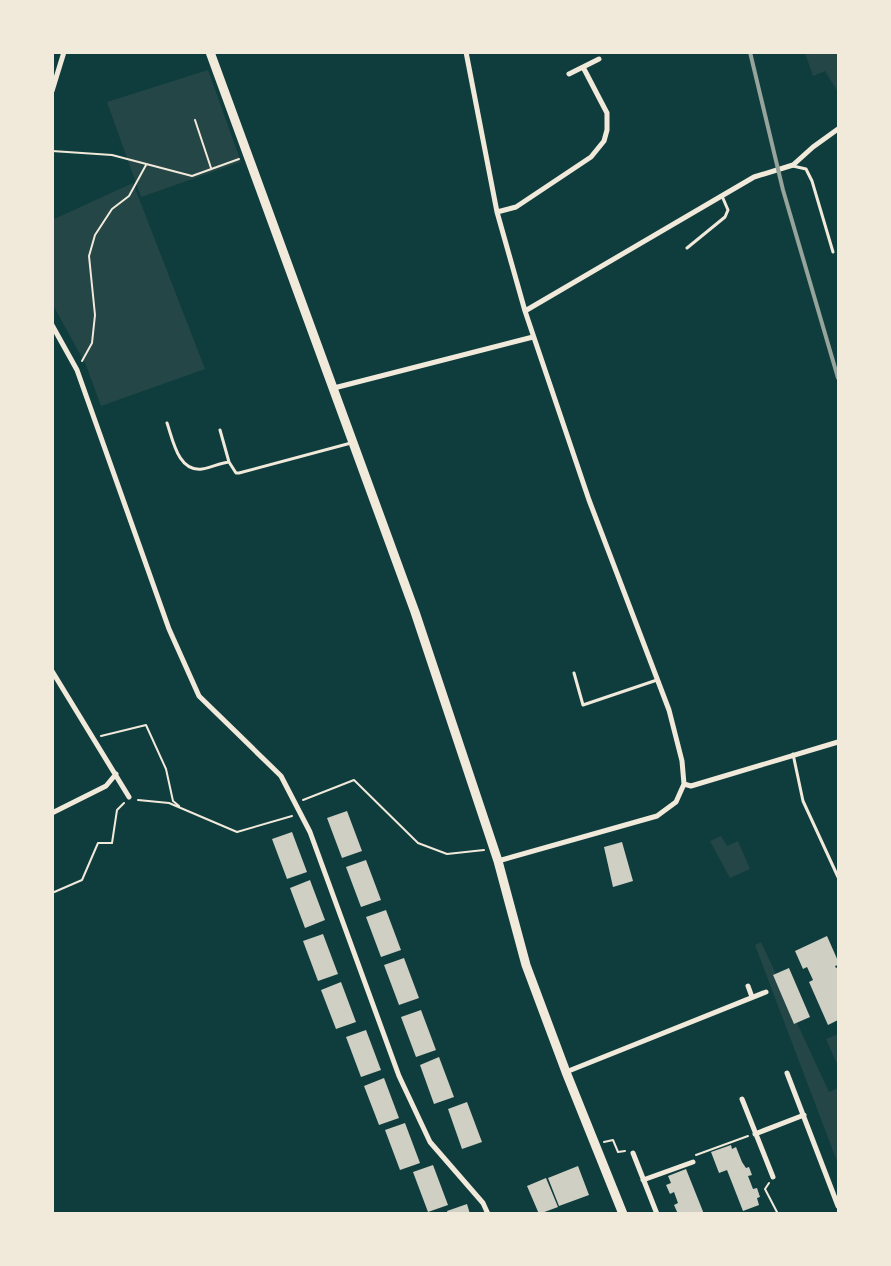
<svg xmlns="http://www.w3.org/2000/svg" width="891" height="1266" viewBox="0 0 891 1266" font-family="Lora,serif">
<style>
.green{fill:#244646}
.building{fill:#cfcfc3}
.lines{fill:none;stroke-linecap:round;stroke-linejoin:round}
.path{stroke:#f1e9da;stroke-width:2}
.service{stroke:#f1e9da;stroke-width:3}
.minor{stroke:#f1e9da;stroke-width:5}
.secondary{stroke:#f1e9da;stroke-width:9}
.rail{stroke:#97a49c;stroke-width:4}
</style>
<rect width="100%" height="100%" fill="#0f3d3e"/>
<path class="green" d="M805,53h33v39l-13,-21 -12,5z
M208,70l33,92 -100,35 -34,-95z
M133,183l72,186 -104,37 -15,-41 -33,-60 -1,-85z
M721,836l6,10 11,-5 12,28 -20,9 -20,-37z
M761,942l15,32 -3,2 21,48 3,-1 32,69 9,-4v76l-83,-219z
M838,1034v32l-12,-27z"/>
<path class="building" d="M347,811l15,40 -20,7 -15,-40z
M292,832l15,40 -20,7 -15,-40z
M622,842l11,39 -20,6 -9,-40z
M366,860l15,40 -20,7 -15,-40z
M310,880l15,40 -20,8 -15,-40z
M386,910l15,40 -20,7 -15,-40z
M323,934l15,40 -20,7 -15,-40z
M827,936l11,25v4l-3,1 1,2 2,-1v53l-10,5 -19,-43 4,-2 -6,-13 -4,2 -8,-18z
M404,958l15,40 -20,7 -15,-40z
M789,968l21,49 -16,7 -21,-49z
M341,982l15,40 -20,7 -15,-39z
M421,1010l15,40 -20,7 -15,-40z
M366,1030l15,40 -20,7 -15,-40z
M439,1057l15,40 -20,7 -14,-39z
M384,1078l15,40 -20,7 -15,-39z
M467,1102l15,40 -20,7 -14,-40z
M405,1123l15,40 -20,7 -15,-40z
M731,1145l1,4 4,-2 6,15 4,6 3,-1 3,8 -4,1 5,13 4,-1 3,9 -3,1 2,7 -16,6 -16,-41 -8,3 -8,-21z
M433,1165l15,40 -20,7 -15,-40z
M578,1166l11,29 -30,11 -11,-28z
M686,1169l18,45h-26l-4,-9 4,-2 -4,-11 -4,2 -4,-9 5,-2 -3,-7z
M546,1178l12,29 -19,7 -12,-28z
M467,1204l3,10h-22l-1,-3z"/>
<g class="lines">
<path class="path" d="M195,120l16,48
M52,151l60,4 80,21 47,-17
M82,361l10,-18 3,-28 -6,-59 6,-21 17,-26 17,-13 17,-31
M101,736l45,-11 20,44 7,32 6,5
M138,800l31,3 68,29 55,-16
M303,800l51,-20 64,63 29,11 37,-4
M52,893l30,-13 16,-37h14l5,-33 7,-7
M604,1142l9,-2 5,12 7,-1
M696,1155l52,-19
M769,1183l-4,6 13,25"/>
<path class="service" d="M793,166l13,3 6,12 21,71
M687,248l38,-31 3,-7 -6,-14
M167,423c6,17 11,49 35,46 9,-1 17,-6 27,-7l7,11h3l112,-30
M220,430l9,32
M574,673l9,32 74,-25
M793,754l10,47 35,76"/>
<path class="minor" d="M466,52l31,160 28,99 64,189 80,210 13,51 2,23 -8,18 -19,14 -159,45
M569,74l30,-15
M52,91l12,-39
M497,212l19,-5 75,-50 13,-16 3,-11v-17l-24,-46
M525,311l229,-134 39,-12 20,-18 25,-18
M52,325l25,45 92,259 30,67 82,80 29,56 89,244 31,66 53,61 5,11
M334,388l199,-51
M52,671l77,126
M684,784l7,2 147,-44
M52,813l54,-27 10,-12
M748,986l4,11
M566,1072l200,-80
M787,1073l51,133
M742,1099l31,78
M755,1134l49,-19
M633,1153l24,61
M643,1180l50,-18"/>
<path class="secondary" d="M210,52l205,560 83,249 28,104 40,107 57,142"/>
<path class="rail" d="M750,52l33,138 55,188"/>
</g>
<rect width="891" height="1266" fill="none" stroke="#f1e9da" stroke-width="108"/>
</svg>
